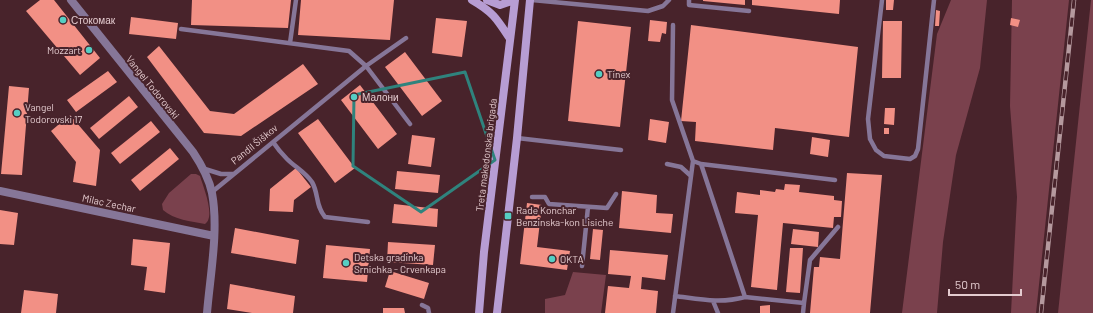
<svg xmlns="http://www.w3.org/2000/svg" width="1093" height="313" viewBox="0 0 1093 313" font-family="Barlow,sans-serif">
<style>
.green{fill:#7a414d}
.building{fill:#f29085}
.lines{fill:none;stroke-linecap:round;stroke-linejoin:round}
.lane{stroke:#867698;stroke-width:4.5}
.street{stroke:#867698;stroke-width:8}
.secondary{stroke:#b79dd3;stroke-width:8}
.rail-casing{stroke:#b5999e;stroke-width:4.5}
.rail{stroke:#48232b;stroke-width:3;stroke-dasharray:9;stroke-linecap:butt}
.marked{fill:none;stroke:#2f837d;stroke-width:3;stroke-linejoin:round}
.poi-dot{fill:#56cec3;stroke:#48232b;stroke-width:1.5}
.labels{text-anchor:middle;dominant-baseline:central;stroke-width:4;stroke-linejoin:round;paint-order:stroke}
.poi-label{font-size:10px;fill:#e4cbcf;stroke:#48232b;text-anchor:start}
.street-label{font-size:10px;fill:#e4cbcf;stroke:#48232b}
</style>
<rect width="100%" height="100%" fill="#48232b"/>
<path class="green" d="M951,0h36l-7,68 -24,87 -13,87 -6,71h-35l35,-279z
M1012,0h57l-33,313h-25l6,-116 -7,-91z
M1091,0h2v313h-35z
M191,174h5l4,2c3,10 16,41 5,48 -14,-3 -31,-4 -42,-14l-1,-6 7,-11z
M573,272l33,3 -5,38h-56v-14l20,-4z"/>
<path class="building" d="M40,0h14l46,58 -20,17 -54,-64z
M192,0h99l-3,28 -97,-3z
M301,0h93l-4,40 -92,-5z
M703,0h42v5l-42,-4z
M752,0h88l-1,14 -87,-9z
M886,0h8l-1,10h-7z
M936,10l4,1 -1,15h-4z
M131,17l47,6 -2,16 -47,-5z
M436,18l31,3 -5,36 -30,-4z
M1011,18l9,2 -2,7 -8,-2z
M650,20l17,2 -1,12 -4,-1 -2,9 -12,-1z
M578,21l53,6 -11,100 -52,-6z
M883,21h19l-1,57h-19z
M691,25l167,22 -9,90 -74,-9 -2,22 -78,-9 1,-19 -15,-1z
M159,46l51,65 24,3 69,-50 15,20 -77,52 -37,-3 -57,-76z
M405,52l37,49 -20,15 -37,-49z
M108,71l9,11 -41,30 -9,-12z
M360,85l37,49 -19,15 -37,-49z
M9,86l20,2 -7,87 -21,-1z
M129,96l9,11 -39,32 -9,-11z
M885,108h10l-1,17 -10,-1z
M70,115l30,35 -4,36 -23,-4 3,-20 -25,-31z
M318,119l37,49 -20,15 -37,-50z
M650,119l19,3 -3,21 -18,-3z
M151,121l9,11 -40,32 -9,-11z
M884,128h5v6h-5z
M412,135l23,3 -4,29 -23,-3z
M812,137l18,3 -2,17 -18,-3z
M170,148l9,11 -39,32 -9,-11z
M296,168l15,19 -17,13 -1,12 -24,-1 1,-22z
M397,171l43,4 -2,18 -43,-4z
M847,173l35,2 -12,138h-60l4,-46h5l1,-10 20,2z
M785,184l15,1 -1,7 35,4v4l8,1 -1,16h-7l-1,11 -50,-5 -6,67 -26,-3 7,-72 -23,-2 2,-21 23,3v-5l15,2 1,-3 8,1z
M622,191l35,4 -1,18 17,1 -2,19 -52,-5z
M527,203l15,2 -5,42 33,4 -3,19 -47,-6z
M394,204l44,5 -1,18 -45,-4z
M0,210l18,3 -4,32 -14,-1z
M235,228l64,12 -3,24 -65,-11z
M593,229l10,1 -3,30 -10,-1z
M793,229l26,3 -1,15 -27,-3z
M133,239l37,4 -5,50 -21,-3 3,-23 -16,-2z
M388,242l47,3 -2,20 -46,-3z
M326,245l44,4 -3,33 -44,-4z
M790,248h13l-3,45 -14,-1z
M610,250l58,5 -3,25 -23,-3 -1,12 17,2 -2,22h-51l3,-27 21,2 2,-12 -23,-2z
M390,271l39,12 -5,16 -39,-12z
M230,284l65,12 -2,17h-41l-25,-4z
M24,290l34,4 -2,19h-35z
M770,305v8h-10v-7z
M383,308h21l1,5h-22z"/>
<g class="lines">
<path class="lane" d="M532,0l116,11 15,-5 6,-6
M689,0v5l60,6
M882,0l-14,119 2,20 6,11 8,6 26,3 5,-3 3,-7 16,-149
M673,25l-1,75 21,61 -20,152
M181,29l168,22 17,15 44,58
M290,43l6,-43
M517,138l104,12
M273,142c4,6 9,12 14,17 8,8 18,13 25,23 7,12 3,23 13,35l43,5
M693,161l8,3 134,16
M667,164l14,3 10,9
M701,164l44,133
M205,169l16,5h13
M212,192l154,-126 40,-28
M532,197h13l4,7 58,4 9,-14
M582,266l6,-59
M675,296c24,3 45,8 70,1l59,6 -1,10
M713,301l5,12
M804,303l6,-43 28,-33
M422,305l6,3 1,5"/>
<path class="street" d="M71,0l122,152c8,12 16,26 19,41 7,37 -2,83 -5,120
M0,191l214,45"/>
<path class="secondary" d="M472,0c21,12 25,19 38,39
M487,0l13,5 14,-5
M479,313l5,-61 31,-252
M497,313l20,-175 13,-138"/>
<defs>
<path id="rail" d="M1041,313l33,-313"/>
</defs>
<use href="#rail" class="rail-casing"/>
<use href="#rail" class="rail"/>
</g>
<path class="marked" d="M465,72l30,88 -74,52 -68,-46 1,-71z"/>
<g class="poi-dot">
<circle cx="63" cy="20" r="4"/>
<circle cx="89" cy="50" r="4"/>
<circle cx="599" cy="74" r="4"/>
<circle cx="354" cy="97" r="4"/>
<circle cx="17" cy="113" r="4"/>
<rect x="504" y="212" width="8" height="8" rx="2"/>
<circle cx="552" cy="259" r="4"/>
<circle cx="346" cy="263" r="4"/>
</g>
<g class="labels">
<g class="poi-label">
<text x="71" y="20">Стокомак</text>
<text x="81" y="50" text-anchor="end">Mozzart</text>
<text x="607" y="74">Tinex</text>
<text x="362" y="97">Малони</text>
<text x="25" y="107">Vangel<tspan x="25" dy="12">Todorovski 17</tspan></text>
<text x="516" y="210">Rade Konchar<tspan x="516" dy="12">Benzinska-kon Lisiche</tspan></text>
<text x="354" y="257">Detska gradinka<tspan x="354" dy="12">Srnichka - Crvenkapa</tspan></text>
<text x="560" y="259">OKTA</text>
</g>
<g class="street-label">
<text transform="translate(153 87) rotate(51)">Vangel Todorovski</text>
<text transform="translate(254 144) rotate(-39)">Pandil Šiškov</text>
<text transform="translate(486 155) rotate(-83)">Treta makedonska brigada</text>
<text transform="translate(109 203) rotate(12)">Milac Zechar</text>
</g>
</g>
<path d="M949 289v6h72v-6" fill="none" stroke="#e4cbcf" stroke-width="2"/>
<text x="955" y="289" font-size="12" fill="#e4cbcf" stroke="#48232b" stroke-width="3" paint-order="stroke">50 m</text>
</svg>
